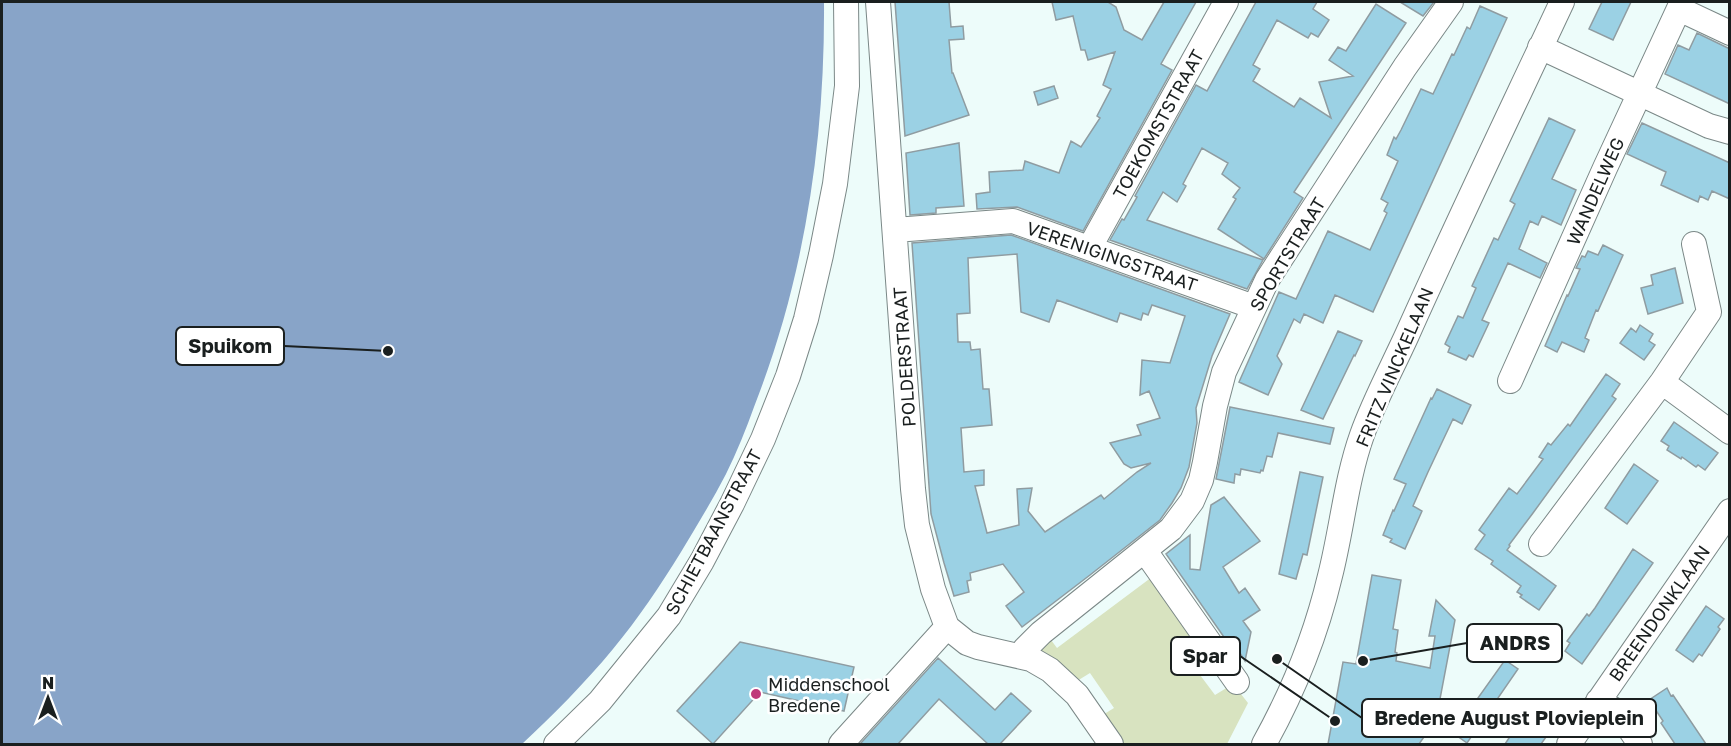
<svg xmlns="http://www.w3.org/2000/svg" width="1731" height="746" viewBox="0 0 1731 746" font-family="'Golos Text',sans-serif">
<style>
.green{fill:#d8e3c0}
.water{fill:#88a4c8}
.building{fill:#9bd1e4;stroke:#8f9ca1;stroke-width:1.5;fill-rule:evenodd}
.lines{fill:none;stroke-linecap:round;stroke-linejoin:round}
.minor-casing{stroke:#7b8887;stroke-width:26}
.minor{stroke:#fff;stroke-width:24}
.poi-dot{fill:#c03a7b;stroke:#fff;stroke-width:2}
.labels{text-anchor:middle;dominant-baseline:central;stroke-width:5;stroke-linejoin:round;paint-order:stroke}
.street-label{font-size:18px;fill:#1a1f1f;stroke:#fff}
.poi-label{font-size:18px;fill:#1a1f1f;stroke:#fff;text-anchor:start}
.leader{fill:none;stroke:#1a1f1f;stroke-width:2}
.callout-dot{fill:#1a1f1f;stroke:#fff;stroke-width:2}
.callout{fill:#fff;stroke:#1a1f1f;stroke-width:2}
.callout-label{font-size:20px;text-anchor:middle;font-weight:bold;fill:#1a1f1f}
</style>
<rect width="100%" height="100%" fill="#edfcfa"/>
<path class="green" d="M1152,577l60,87 -12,11 15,20 18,-11 15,19 -21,41h-106l-20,-28 13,-8 -24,-35 -13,8 -35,-28v-7l6,-10 9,12z"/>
<path class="water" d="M2,2h822c1,138 -19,275 -70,405 -8,22 -17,45 -28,67 -14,27 -30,53 -45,78 -21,34 -43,67 -68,97 -28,34 -60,66 -91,95h-520z"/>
<path class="building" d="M895,2h54l2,25 12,-1 1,13 -15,1 3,33h1l16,42 -64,21z
M1052,2h56l8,5 8,23 18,10 22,-38h32l-35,62 11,6 -89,161 -66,-24 -40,2 -1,-15 14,-2 -1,-20 34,-2 2,-9 34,12 12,-32 10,6 19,-29 -3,-2 14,-27 -8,-4 12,-33 -27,8 -3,-10h-4l-8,-34 -17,4z
M1256,2h61l-4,7 16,11 -11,17 -7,-4 -3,5 -31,-18 -24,45 7,4 -7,12 41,26 6,-9 31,20 -12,-36 34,-6 -24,-16 9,-13 8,4 30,-47 30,19 -112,169 9,6 -39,61 -46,-30 18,-30 -3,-2 7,-9 -18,-14 6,-11 -26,-15 -19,36 3,2 -9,16 -14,-10 -16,28 116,40 -16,29 -137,-49 12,-21 2,1 13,-23 -2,-1 61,-111 11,6z
M1400,2h34l-11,14z
M1602,2h29l-18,38 -24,-11z
M1480,6l27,12 -134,294 -38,-17 -12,28 -19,-9 -4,9 -6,-4 -17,37 5,8 -14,31 -29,-13 40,-90 17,7 32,-68 42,19 17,-37 -3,-2 4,-8 -7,-4 17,-38 -11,-6 7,-18 2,2 5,-9 20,-41 12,5 19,-40 2,1 13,-28 3,2z
M1697,33l33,16v55l-65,-30 13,-29 11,5z
M1054,86l4,12 -20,7 -4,-13z
M1549,118l26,12 -23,49 24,11 -15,35 -19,-9 -4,9 -8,-4 -11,28 28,14 -7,15 -32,-15 -26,57 7,3 -16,34 -4,-2 -3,5 -18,-8 2,-5 -5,-3 13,-28 5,2 13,-30 -4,-2 22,-48 4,2 17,-36 -5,-3z
M1642,123l88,40v36l-18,-8 -4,9 -8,-4 -2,6 -37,-17 5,-13 -39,-18z
M959,143l5,63 -28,2v5l-26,2 -4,-62z
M1011,235l219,79 -18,42 -16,52 1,15 -8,44 -8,21 -9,15 -12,17 -70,55 -68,52 -16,-21 18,-14 -21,-28 -33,9 1,7 -4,1 2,11 -15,4 -10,-33 -13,-49 -19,-271zM1017,254l4,58 28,10 8,-22 60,22 3,-9 21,7 2,-7 5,2 4,-10 33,11 -15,47 -28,-3 -2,35 9,-4 11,27 -23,7 4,10 -31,8 14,21 7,4 20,-5 -14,9 -33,27 -3,-4 -56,37 -17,-21 4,-23 -15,1 2,36 -32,8 -12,-47 9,-1v-15l-20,2 -3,-44 31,-3 -3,-36h-6l-3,-40 -9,1 -1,-8h-12l-1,-28 13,-1 -2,-55z
M1603,245l20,10 -25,56 -2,-1 -11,28 4,2 -5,12 -22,-10 -5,10 -12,-6 22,-51 1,1 12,-27 -4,-1 6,-12 3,1 3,-6 10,4z
M1675,268l8,35 -35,11 -7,-26 12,-3 -2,-10z
M1640,325l13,9 -4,7 6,4 -11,15 -24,-17 11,-15 5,4z
M1338,331l24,10 -7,15 -1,-1 -31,64 -22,-9z
M1606,374l14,10 -8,12 4,3 -83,114 -24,32 1,1 -3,4 49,36 -17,24 -19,-13 2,-2 -5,-3 4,-6 -30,-22 2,-3 -18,-12 10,-14 -6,-5 30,-42 8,6 26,-35 -4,-2 9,-14 3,2 17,-21 2,2z
M1437,389l34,16 -9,19 -9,-5 -25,53 -15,34 9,5 -17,38 -15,-7 2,-3 -9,-4 10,-25 1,1 12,-27 -12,-5 37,-81 1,1z
M1230,407l104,21 -4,16 -52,-11 -6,24 -5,-1 -4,15 -2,-1 -1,3 -19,-4 -1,6 -5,-1 -1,9 -18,-4z
M1674,422l44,31 -13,17 -7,-5 -2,2 -14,-10 -1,2 -14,-9 2,-4 -8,-5z
M1634,464l24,17 -31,43 -22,-16z
M1300,472l23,5 -16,78 -4,-1 -7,25 -17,-5z
M1224,497l36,44 -37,26 16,26 6,-5 15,22 -17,11 8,11 -6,29 -9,-14 -3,3 -67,-96 24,-19v34l10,1 11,-65z
M1633,549l20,14 -71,101 -17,-13 5,-8 -3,-2 20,-27 2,2 6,-8z
M1372,575l29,5 -8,49 5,1 -3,22 2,1 -1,8 34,7 5,-32h-6l7,-36 19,20 -19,100 -17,24h-91l15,-82 13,2z
M1706,606l18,13 -6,8 2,2 -18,27 -3,-2 -6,8 -17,-12z
M740,642l114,25 -10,44 -84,-19 -47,52 -36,-33z
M938,658l57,52 16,-17 20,18 -31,33h-12l-49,-45 -41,45h-38z
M1505,660l13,9 -51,74 -14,-10z
M1667,688l4,8 2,-1 33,49h-31l-14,-21 2,-2 -14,-21z
M1531,711l23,15 -13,18h-36l6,-9 -2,-1 10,-14 4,3z"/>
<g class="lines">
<defs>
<path id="minor" d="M878,2l35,487 4,36 16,64 14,38 20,16 11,4 53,12 19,11 27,25 34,49
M1679,9l51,24
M1540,47l169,79 21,6
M895,230l118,-9 241,86
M1090,247l136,-245
M1510,381l95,-213 77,-166
M1662,382l68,50
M1541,544l121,-162 47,-70 -15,-68
M1145,551l92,131
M1021,656l4,-7 16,-16 130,-104 21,-28 9,-21 4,-18 10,-56 9,-34 43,-92 138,-213 46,-65
M1598,701l20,11 22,32
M556,744l44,-43 69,-85 33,-55 30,-57 31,-65 25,-63 18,-57 15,-64 14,-71 12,-98 -1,-84
M841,744l106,-117
M1264,744c29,-52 52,-109 66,-168 12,-47 16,-96 32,-141 12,-34 30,-67 45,-100 50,-112 103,-222 155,-333
M1569,744l161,-233"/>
</defs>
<use href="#minor" class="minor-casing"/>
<use href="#minor" class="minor"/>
</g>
<circle class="poi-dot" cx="756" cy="694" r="6"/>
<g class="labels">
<g class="street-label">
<text transform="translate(1158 124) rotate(-61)">TOEKOMSTSTRAAT</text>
<text transform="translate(1595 191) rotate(-66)">WANDELWEG</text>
<text transform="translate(1287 254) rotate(-59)">SPORTSTRAAT</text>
<text transform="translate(1112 256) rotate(19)">VERENIGINGSTRAAT</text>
<text transform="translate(904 357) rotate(-94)">POLDERSTRAAT</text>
<text transform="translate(1394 367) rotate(-67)">FRITZ VINCKELAAN</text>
<text transform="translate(713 532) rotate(-62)">SCHIETBAANSTRAAT</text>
<text transform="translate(1659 613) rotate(-55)">BREENDONKLAAN</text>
</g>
<g class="poi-label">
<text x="768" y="684">Middenschool<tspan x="768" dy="21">Bredene</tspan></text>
</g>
</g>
<path class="leader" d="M388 351L284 346M1363 661L1467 643M1335 721L1240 656M1277 659L1362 718"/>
<g class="callout-dot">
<circle cx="388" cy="351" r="6"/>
<circle cx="1363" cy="661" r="6"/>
<circle cx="1335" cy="721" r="6"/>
<circle cx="1277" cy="659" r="6"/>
</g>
<g class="callout">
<rect x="176" y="327" width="108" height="38" rx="6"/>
<rect x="1467" y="624" width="95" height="38" rx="6"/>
<rect x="1171" y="637" width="69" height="38" rx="6"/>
<rect x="1362" y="699" width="294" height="38" rx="6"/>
</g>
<g class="callout-label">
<text x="230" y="353">Spuikom</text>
<text x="1515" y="650">ANDRS</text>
<text x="1205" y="663">Spar</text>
<text x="1509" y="725">Bredene August Plovieplein</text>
</g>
<rect width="1731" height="746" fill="none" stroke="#1a1f1f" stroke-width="6"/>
<g transform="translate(48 698)" stroke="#ffffff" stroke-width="4.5" paint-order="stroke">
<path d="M0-4.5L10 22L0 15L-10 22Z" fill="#1a1f1f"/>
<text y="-9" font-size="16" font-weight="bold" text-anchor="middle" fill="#1a1f1f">N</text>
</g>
</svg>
